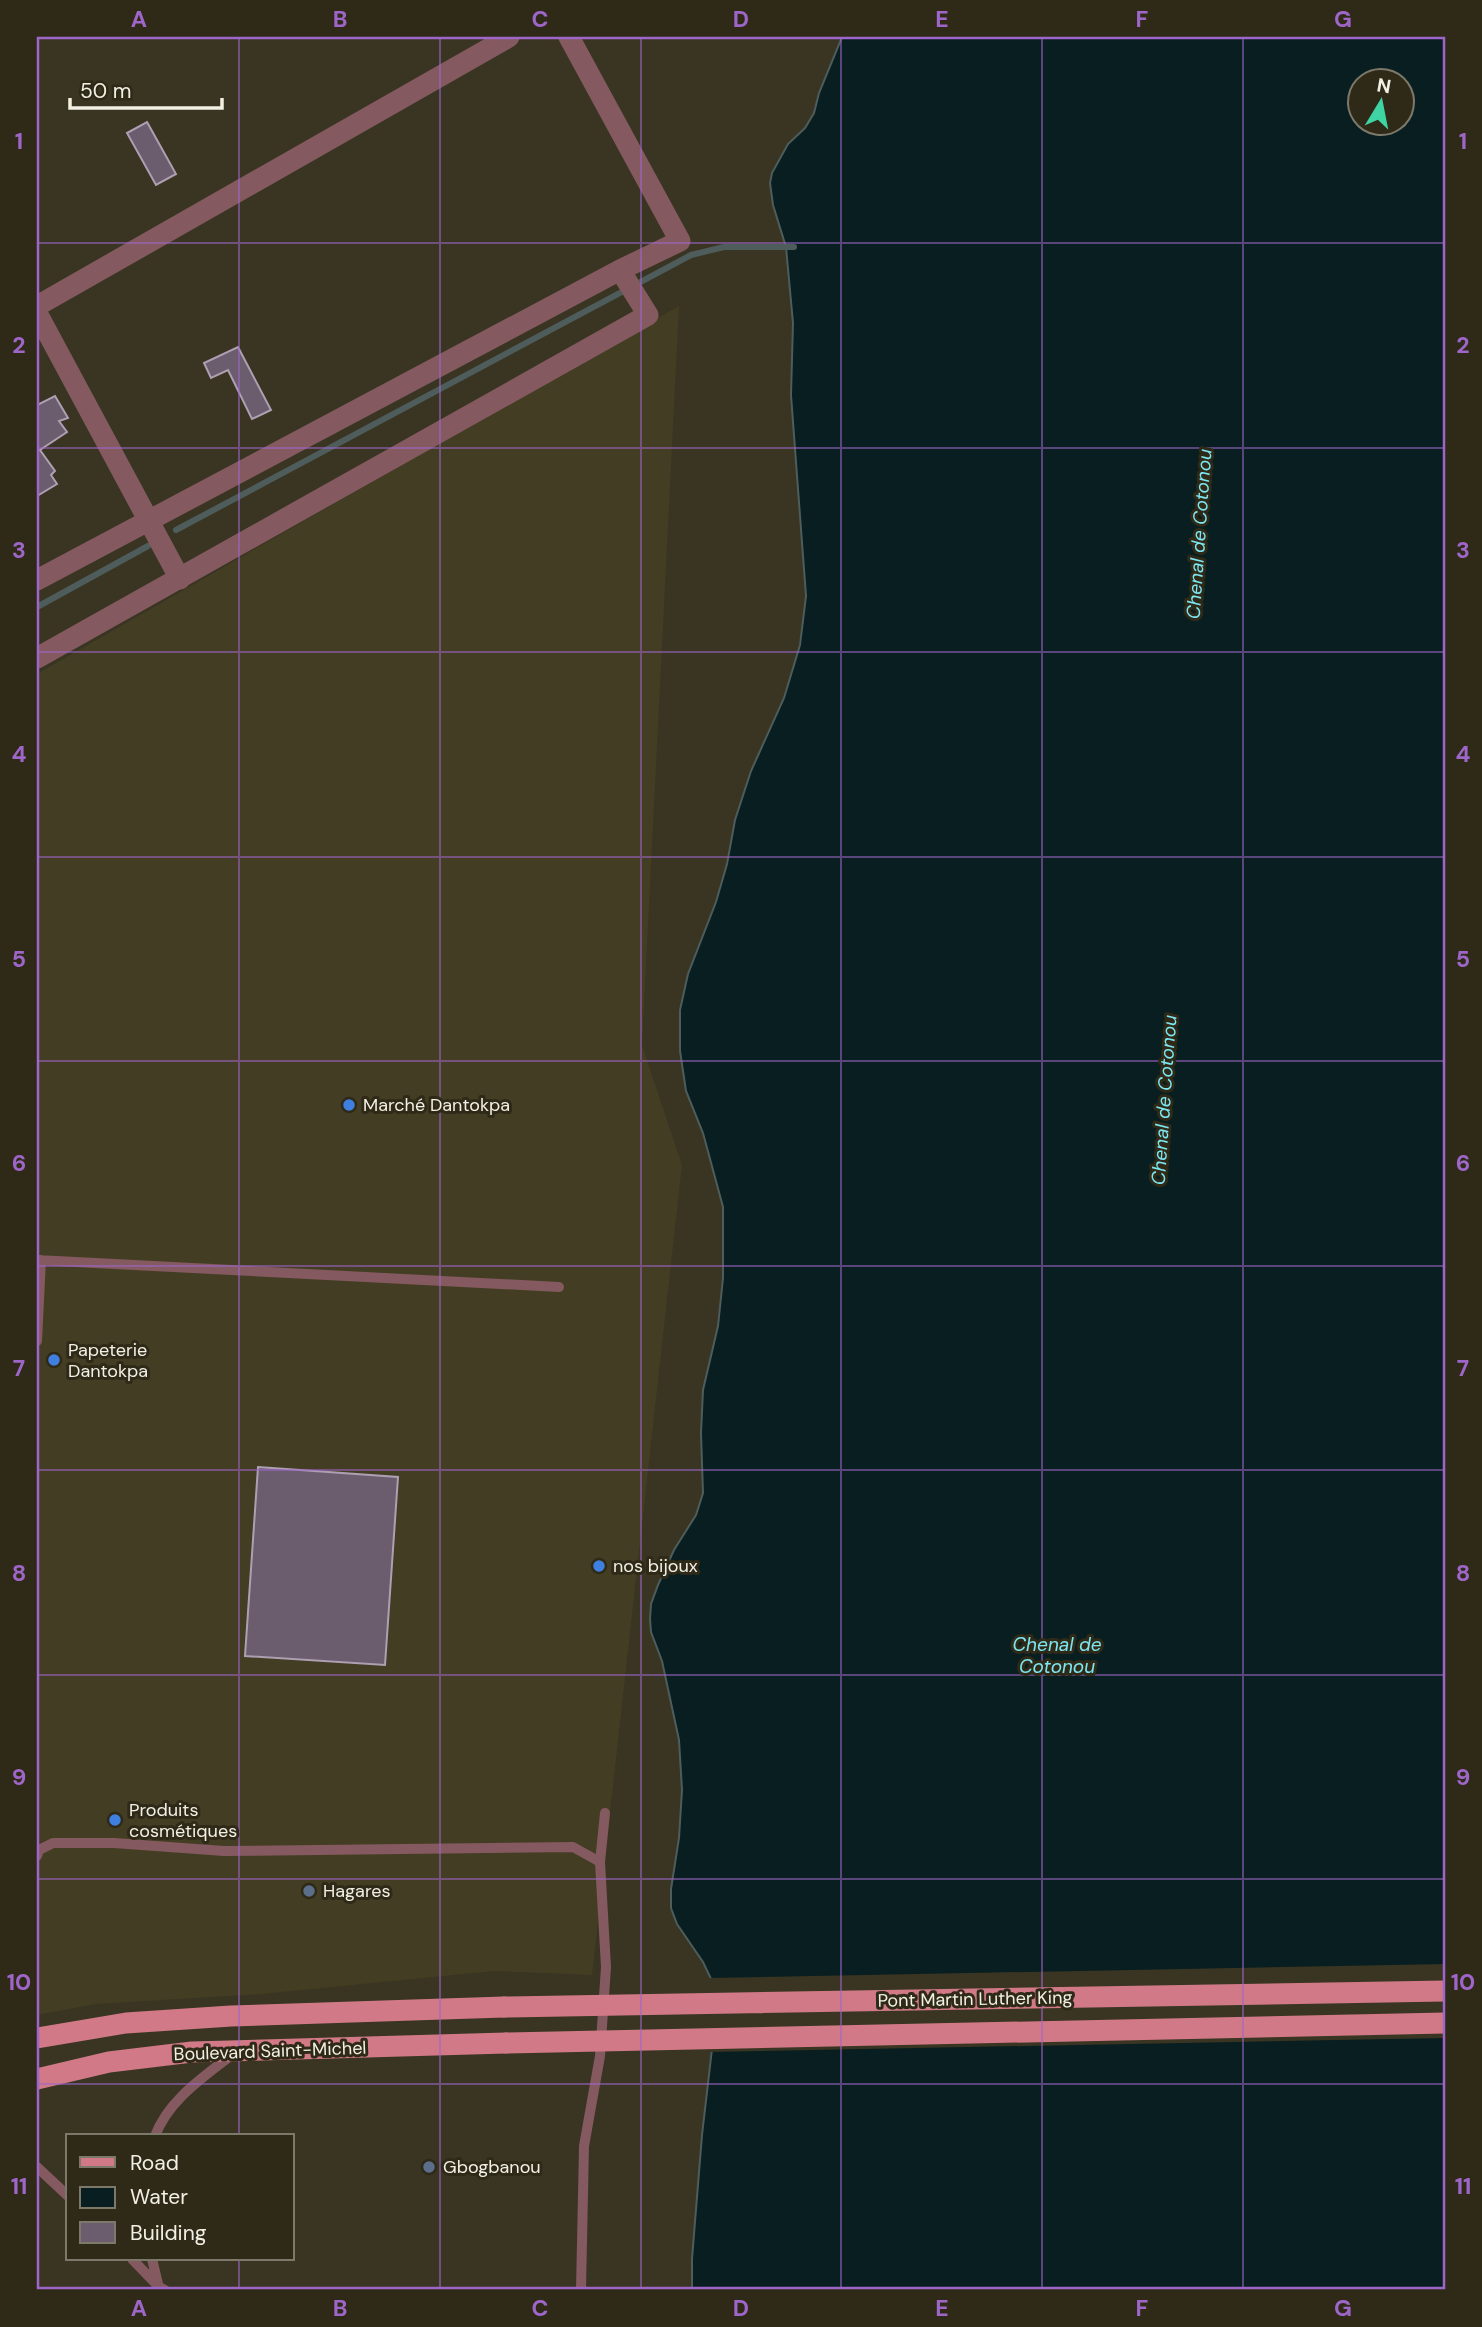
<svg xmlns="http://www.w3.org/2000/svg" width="1482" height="2327" viewBox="0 0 1482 2327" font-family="'DM Sans',sans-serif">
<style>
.built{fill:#433d23}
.water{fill:#081e20;stroke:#4e5d5b;stroke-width:2;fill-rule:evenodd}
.pier{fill:#393522}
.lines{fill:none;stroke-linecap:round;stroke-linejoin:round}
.stream{stroke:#4e5d5b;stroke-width:6}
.building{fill:#6b5d6e;stroke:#ae9fb2;stroke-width:2}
.lane{stroke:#84595f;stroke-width:10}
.street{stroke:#84595f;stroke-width:21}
.primary{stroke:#d17987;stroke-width:21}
.primary-bridge{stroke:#d17987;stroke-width:21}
.grid{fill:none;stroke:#9f66ca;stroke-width:2;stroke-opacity:0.55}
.shop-dot{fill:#3f7fe0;stroke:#2f2a18;stroke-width:2.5}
.service-dot{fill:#5c6f8a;stroke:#2f2a18;stroke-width:2.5}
.labels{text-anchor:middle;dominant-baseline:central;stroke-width:6;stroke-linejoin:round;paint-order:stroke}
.poi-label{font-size:18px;fill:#f2efe4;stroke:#2f2a18;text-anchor:start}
.street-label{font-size:18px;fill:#f2efe4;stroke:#2f2a18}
.water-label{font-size:19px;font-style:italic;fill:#7ce6f3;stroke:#2f2a18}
.neatline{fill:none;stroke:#9f66ca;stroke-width:2.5}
.grid-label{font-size:23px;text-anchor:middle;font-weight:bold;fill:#9f66ca}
</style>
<rect width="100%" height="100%" fill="#393522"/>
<path class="built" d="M679,306l-37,739 40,120 -90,810 -98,-4 -233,23 -165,10 -59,11v-1341z"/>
<path class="water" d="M842,37h603v2253h-753v-31l10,-124 13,-112 -2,-40 -10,-21 -26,-38 -6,-16v-19l8,-51 3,-48 -3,-50 -17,-79 -11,-29 -1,-13 1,-15 7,-19 16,-35 22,-35 7,-22 -2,-60 2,-43 15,-64 5,-48v-71l-20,-74 -17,-42 -6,-40v-41l8,-36 28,-72 11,-38 8,-44 16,-49 33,-73 16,-53 6,-49 -15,-201 2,-72 -7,-76 -13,-42 -3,-22 2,-10 16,-29 17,-16 9,-15 5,-20zM1360,80h42v42h-42z"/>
<path class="pier" d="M1445,1964v74l-737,14 3,-29 -1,-39 -3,-6z"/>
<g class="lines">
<path class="stream" d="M176,530l515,-275 33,-8h70
M37,607l111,-61"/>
</g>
<path class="building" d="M147,122l29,52 -20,11 -29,-52z
M238,347l33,63 -19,9 -24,-49 -17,8 -7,-15z
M55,396l13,22 -9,3 8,11 -27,18 15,21 -4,4 6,9 -20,12v-91z
M258,1467l140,10 -13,188 -140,-9z"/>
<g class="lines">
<path class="lane" d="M37,1260l522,27
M37,1341l4,-81
M37,1856l2,-6 14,-7h61l110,8 349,-4 27,15
M155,2136c14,-37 49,-59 79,-83
M37,2167l31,29
M132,2259l26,27 7,4
M152,2259l6,25
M581,2290l3,-144 16,-90 6,-89 -6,-105 5,-49"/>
<path class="street" d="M569,37l111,204 -60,29
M37,306l472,-269
M37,313l143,266
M37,580l583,-310 28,45 -611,343"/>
<path class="primary" d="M37,2038l89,-15 105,-7 273,-9
M37,2079l72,-17 83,-10 314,-9"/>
<path class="primary-bridge" d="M504,2007l941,-16
M506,2043l939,-20"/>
</g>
<path class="grid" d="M239,37v2099M440,37v2253M641,37v2253M841,37v2253M1042,37v2253M1243,37v2253M37,243h1408M37,448h1408M37,652h1408M37,857h1408M37,1061h1408M37,1266h1408M37,1470h1408M37,1675h1408M37,1879h1408M37,2084h1408M239,2259v31"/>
<g class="shop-dot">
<circle cx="349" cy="1105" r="7"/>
<circle cx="54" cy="1360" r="7"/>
<circle cx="599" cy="1566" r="7"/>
<circle cx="115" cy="1820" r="7"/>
</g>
<g class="service-dot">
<circle cx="309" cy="1891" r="7"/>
<circle cx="429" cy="2167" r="7"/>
</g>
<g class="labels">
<g class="poi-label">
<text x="363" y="1105">Marché Dantokpa</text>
<text x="68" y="1350">Papeterie<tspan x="68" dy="21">Dantokpa</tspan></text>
<text x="613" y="1566">nos bijoux</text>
<text x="129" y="1810">Produits<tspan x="129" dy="21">cosmétiques</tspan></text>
<text x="323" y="1891">Hagares</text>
<text x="443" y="2167">Gbogbanou</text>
</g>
<g class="street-label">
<text transform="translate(975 1999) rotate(-1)">Pont Martin Luther King</text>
<text transform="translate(270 2051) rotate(-2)">Boulevard Saint-Michel</text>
</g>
<g class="water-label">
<text transform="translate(1199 534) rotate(-86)">Chenal de Cotonou</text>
<text transform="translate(1164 1100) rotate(-86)">Chenal de Cotonou</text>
<text x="1057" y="1644">Chenal de<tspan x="1057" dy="22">Cotonou</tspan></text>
</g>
</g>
<rect width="1482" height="2327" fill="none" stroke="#2f2a18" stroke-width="77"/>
<rect x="66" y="2134" width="228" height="126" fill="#2f2a18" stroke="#7d796a" stroke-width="2"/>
<rect x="80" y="2157" width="35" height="10" fill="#d17987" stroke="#7d796a" stroke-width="2"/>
<text x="130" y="2170" font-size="21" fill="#f2efe4">Road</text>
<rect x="80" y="2187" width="35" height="21" fill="#081e20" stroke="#7d796a" stroke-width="2"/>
<text x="130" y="2204" font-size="21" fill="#f2efe4">Water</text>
<rect x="80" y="2222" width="35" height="21" fill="#6b5d6e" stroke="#7d796a" stroke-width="2"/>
<text x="130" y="2240" font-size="21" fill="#f2efe4">Building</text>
<g transform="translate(1381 102) rotate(10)"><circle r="33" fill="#2f2a18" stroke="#7d796a" stroke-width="2"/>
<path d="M0-5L12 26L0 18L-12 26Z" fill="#3ed4a3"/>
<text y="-10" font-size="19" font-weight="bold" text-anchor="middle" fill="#f2efe4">N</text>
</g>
<path d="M70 98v10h152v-10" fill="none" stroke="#f2efe4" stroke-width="3.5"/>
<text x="80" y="98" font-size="21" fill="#f2efe4" stroke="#2f2a18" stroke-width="5" paint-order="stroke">50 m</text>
<rect x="38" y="38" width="1406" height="2250" class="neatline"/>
<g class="grid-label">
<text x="139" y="27">A</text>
<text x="340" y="27">B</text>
<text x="540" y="27">C</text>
<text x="741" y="27">D</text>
<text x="942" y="27">E</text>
<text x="1142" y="27">F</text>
<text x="1343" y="27">G</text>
<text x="19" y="149">1</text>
<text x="1463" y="149">1</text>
<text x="19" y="353">2</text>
<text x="1463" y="353">2</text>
<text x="19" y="558">3</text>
<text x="1463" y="558">3</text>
<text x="19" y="762">4</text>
<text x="1463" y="762">4</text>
<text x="19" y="967">5</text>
<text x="1463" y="967">5</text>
<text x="19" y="1171">6</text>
<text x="1463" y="1171">6</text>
<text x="19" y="1376">7</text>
<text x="1463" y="1376">7</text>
<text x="19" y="1581">8</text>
<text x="1463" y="1581">8</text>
<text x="19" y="1785">9</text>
<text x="1463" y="1785">9</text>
<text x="19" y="1990">10</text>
<text x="1463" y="1990">10</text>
<text x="19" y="2194">11</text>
<text x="1463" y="2194">11</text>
<text x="139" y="2316">A</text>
<text x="340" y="2316">B</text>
<text x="540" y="2316">C</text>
<text x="741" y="2316">D</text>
<text x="942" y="2316">E</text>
<text x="1142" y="2316">F</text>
<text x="1343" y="2316">G</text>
</g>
</svg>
